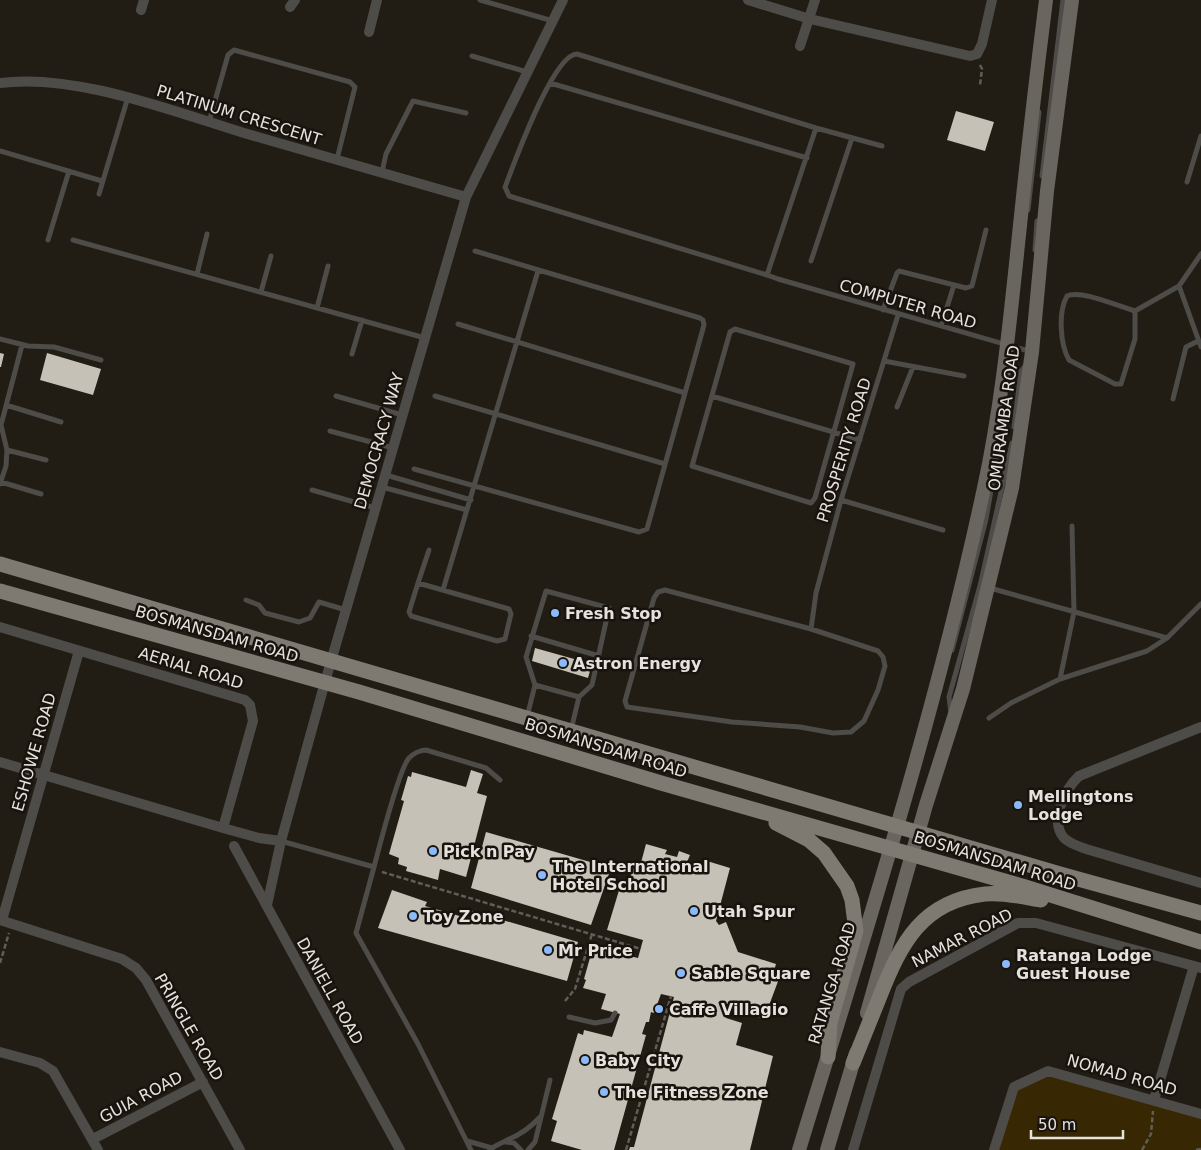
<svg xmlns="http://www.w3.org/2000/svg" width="1201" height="1150" viewBox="0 0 1201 1150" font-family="'DejaVu Sans',sans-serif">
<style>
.green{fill:#372702}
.building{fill:#c6c1b6}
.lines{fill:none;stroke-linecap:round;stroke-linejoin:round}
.path{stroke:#615d56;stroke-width:2.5;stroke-dasharray:5 2.5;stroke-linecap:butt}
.lane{stroke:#4e4c48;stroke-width:5}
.street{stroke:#4e4c48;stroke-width:10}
.secondary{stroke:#696660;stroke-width:14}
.primary{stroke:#7e7a72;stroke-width:15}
.poi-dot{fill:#8cb9fc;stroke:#18140d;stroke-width:2}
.labels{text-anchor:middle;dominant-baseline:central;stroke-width:5;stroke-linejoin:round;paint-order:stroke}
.street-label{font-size:16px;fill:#e5e2dd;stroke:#18140d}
.poi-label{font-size:16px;font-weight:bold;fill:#e5e2dd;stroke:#18140d;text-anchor:start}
</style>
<rect width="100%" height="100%" fill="#211d15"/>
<path class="green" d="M1046,1073l155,40v37h-205l18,-57 7,-7z"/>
<path class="building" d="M956,111l38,11 -9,29 -38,-11z
M0,353l4,1 -3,13h-1z
M47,353l54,16 -8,26 -53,-15z
M535,648l57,16 -4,14 -56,-17z
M471,770l12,4 -6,19 10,3 -21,81 -26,-8 -2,11 -32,-9 1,-4 -9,-3 1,-6 -10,-4 15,-53 -3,-1 7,-24 3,1 1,-5 54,15z
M486,832l125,36 -20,57 -120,-37z
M646,844l21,6 -2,4 12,3 2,-6 11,4 -3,7 18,5 2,-6 23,7 -14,53 3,4 7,-3 12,30 38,12 -3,10 7,2 -16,43 -35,-11 -3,10 16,5 -6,22 37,11 -23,94h-121l1,-3h4l40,-150 -13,-3 -7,19 -3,-1 -2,10h-3l-4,12 4,1 -32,115h-32l-31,-9 6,-20 -5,-2 26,-86 5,2 1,-5 28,7 8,-23 -19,-5 5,-15 -23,-6 3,-8 -2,-1 9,-32 45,11 5,-18 -36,-10 13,-43 12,3 3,-9 -5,-2 2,-11 7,2z
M392,890l35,12 -2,4 38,11 2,-8 113,33 -11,39 -189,-53z"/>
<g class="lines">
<path class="path" d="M980,65l2,4 -2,16
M382,872l259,77
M0,963l9,-30
M565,1001l10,-12 17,-55
M626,1150l45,-154
M1142,1150l9,-16 2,-23
M1196,1150l5,-1"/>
<path class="lane" d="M480,0l73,21
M472,56l55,16
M550,83l257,75
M209,122l19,-67 6,-5 116,32 5,5 -18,72
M816,128l66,18
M0,151l102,30
M382,172l4,-18 27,-53 53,12
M1042,176l21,-176
M1187,182l14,-46
M99,194l29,-97
M1028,210l11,-98
M48,240l21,-69
M73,240l352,98
M1035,250l2,-29
M811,261l41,-123
M197,274l10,-40
M767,275l49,-147 -239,-74c-24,0 -63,110 -72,133l4,9 258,79 11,4 254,73
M1179,286l22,61
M261,292l10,-36
M317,308l11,-42
M883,310l14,-37 2,-2 67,17 6,-2 14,-56
M1135,311v28l-14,45h-6l-46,-24c-9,-16 -11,-48 -2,-64 13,-7 53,11 68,15l44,-25 22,-32
M458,324l227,69
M941,326l13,-41
M735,329l118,35 -38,134 -4,5 -119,-37 38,-134z
M0,339l28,7 26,1 47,13
M352,354l10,-34
M884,361l80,15
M336,396l66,19
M435,396l230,68
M712,396l148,44
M1173,399l13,-52 12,-6
M6,405l55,17
M897,407l16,-40
M1014,427l7,-56 5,-6
M330,431l63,17
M7,450l39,10
M414,469l225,63 8,-3 57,-204 -1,-5 -3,-2 -225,-67
M386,475l85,25
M1,482l40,12
M0,484l6,-18 1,-16 -6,-25 21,-80
M382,487l85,23
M312,490l63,18
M841,500l102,30
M418,583l91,26 2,5 -6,25 -8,2 -86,-25 -2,-4z
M418,583l11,-33
M990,588l177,50
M443,590l95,-319
M665,590l146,39 67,22 5,6 2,9 -7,24 -14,31 -13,11 -18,1 -33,-6 -68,-5 -105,-15 -2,-6 29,-103 4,-6z
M246,600l13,5 6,8 34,9 11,-4 9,-16 27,8
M811,629l5,-36 25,-93 57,-185
M531,636l68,20
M952,650l34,-131 19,-109
M1060,679l14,-67 -2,-86
M535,685l-9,-28 20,-66 63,17 -17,77 -13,12 -8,33
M951,714l-2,-17 31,-111 32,-143
M527,717l8,-32 44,12
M989,718l22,-15 49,-24 87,-28 20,-13 34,-34
M281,841l93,26c5,-19 25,-98 35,-109 4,-4 11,-8 17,-8l60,18 14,12
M374,867l-18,66 62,111 53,106
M569,1017l26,6 16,-3 4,-7
M467,1141l25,7
M506,1142l8,1 7,7
M490,1150c6,-6 11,-6 17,-10 13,-5 24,-13 33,-23
M528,1150l7,-8 15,-62"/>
<path class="street" d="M748,0l62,19 160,37 7,-2 5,-10 10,-44
M290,7l5,-7
M141,10l3,-10
M369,32l8,-32
M800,46l15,-46
M0,83c75,-10 172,28 244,50 74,22 148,42 222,64
M0,627l245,73 5,5 3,16 -30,107
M1201,727l-122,49c-14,13 -30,45 -15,62 6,6 15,8 22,11l115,34
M0,762l223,66 36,10 22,3
M234,846l166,304
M267,905l14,-64 44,-159 141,-485 97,-197
M0,920l122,39 14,9 10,12 94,170
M2,920l77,-269
M0,1052l40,11 13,8 45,79
M1154,1100l40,-134
M93,1139l110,-57
M853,1150l48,-161 8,-7 109,-59h18l165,45
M994,1150l20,-63 34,-16 153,43"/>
<path class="secondary" d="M867,1013l59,-208 37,-116 49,-201 20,-136 15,-161 25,-191
M799,1150c67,-219 137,-438 185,-662 18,-83 26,-168 35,-253 8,-78 17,-157 27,-235
M827,1150l29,-97"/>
<path class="primary" d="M0,564l1060,310 141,39
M0,591l359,101 302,91 361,103 179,56
M776,823l33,17 15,13 23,33 5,14 4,31 -26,92 -2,34
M853,1063c9,-22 18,-45 27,-67 21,-53 42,-95 105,-102 18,-2 38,3 56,6"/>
</g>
<g class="poi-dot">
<circle cx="555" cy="613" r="5"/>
<circle cx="563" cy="663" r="5"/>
<circle cx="1018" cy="805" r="5"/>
<circle cx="433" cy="851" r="5"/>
<circle cx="542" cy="875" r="5"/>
<circle cx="694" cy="911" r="5"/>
<circle cx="413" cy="916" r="5"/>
<circle cx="548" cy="950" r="5"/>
<circle cx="1006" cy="964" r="5"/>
<circle cx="681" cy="973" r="5"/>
<circle cx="659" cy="1009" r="5"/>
<circle cx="585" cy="1060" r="5"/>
<circle cx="604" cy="1092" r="5"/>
</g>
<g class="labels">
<g class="street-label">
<text transform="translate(239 115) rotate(17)">PLATINUM CRESCENT</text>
<text transform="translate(908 304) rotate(16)">COMPUTER ROAD</text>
<text transform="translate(1004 418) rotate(-82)">OMURAMBA ROAD</text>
<text transform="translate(379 441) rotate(-74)">DEMOCRACY WAY</text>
<text transform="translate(844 450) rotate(-73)">PROSPERITY ROAD</text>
<text transform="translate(217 634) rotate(16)">BOSMANSDAM ROAD</text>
<text transform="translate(191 668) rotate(17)">AERIAL ROAD</text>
<text transform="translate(606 748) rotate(17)">BOSMANSDAM ROAD</text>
<text transform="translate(34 752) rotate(-74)">ESHOWE ROAD</text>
<text transform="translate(995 861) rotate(17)">BOSMANSDAM ROAD</text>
<text transform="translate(962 938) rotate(-27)">NAMAR ROAD</text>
<text transform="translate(832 983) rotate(-73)">RATANGA ROAD</text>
<text transform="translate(330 991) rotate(61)">DANIELL ROAD</text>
<text transform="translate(189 1027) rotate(60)">PRINGLE ROAD</text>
<text transform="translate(1122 1075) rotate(16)">NOMAD ROAD</text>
<text transform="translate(141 1097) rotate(-28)">GUIA ROAD</text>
</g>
<g class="poi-label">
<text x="565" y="613">Fresh Stop</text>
<text x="573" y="663">Astron Energy</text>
<text x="1028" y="796">Mellingtons<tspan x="1028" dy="18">Lodge</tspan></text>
<text x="443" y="851">Pick n Pay</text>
<text x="552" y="866">The International<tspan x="552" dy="18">Hotel School</tspan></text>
<text x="704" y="911">Utah Spur</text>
<text x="423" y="916">Toy Zone</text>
<text x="558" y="950">Mr Price</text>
<text x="1016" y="955">Ratanga Lodge<tspan x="1016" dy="18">Guest House</tspan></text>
<text x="691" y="973">Sable Square</text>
<text x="669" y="1009">Caffe Villagio</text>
<text x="595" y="1060">Baby City</text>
<text x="614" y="1092">The Fitness Zone</text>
</g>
</g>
<path d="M1031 1130v8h92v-8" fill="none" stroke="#e5e2dd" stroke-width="2.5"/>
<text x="1038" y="1130" font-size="15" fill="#e5e2dd" stroke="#18140d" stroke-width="4" paint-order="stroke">50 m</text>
</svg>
